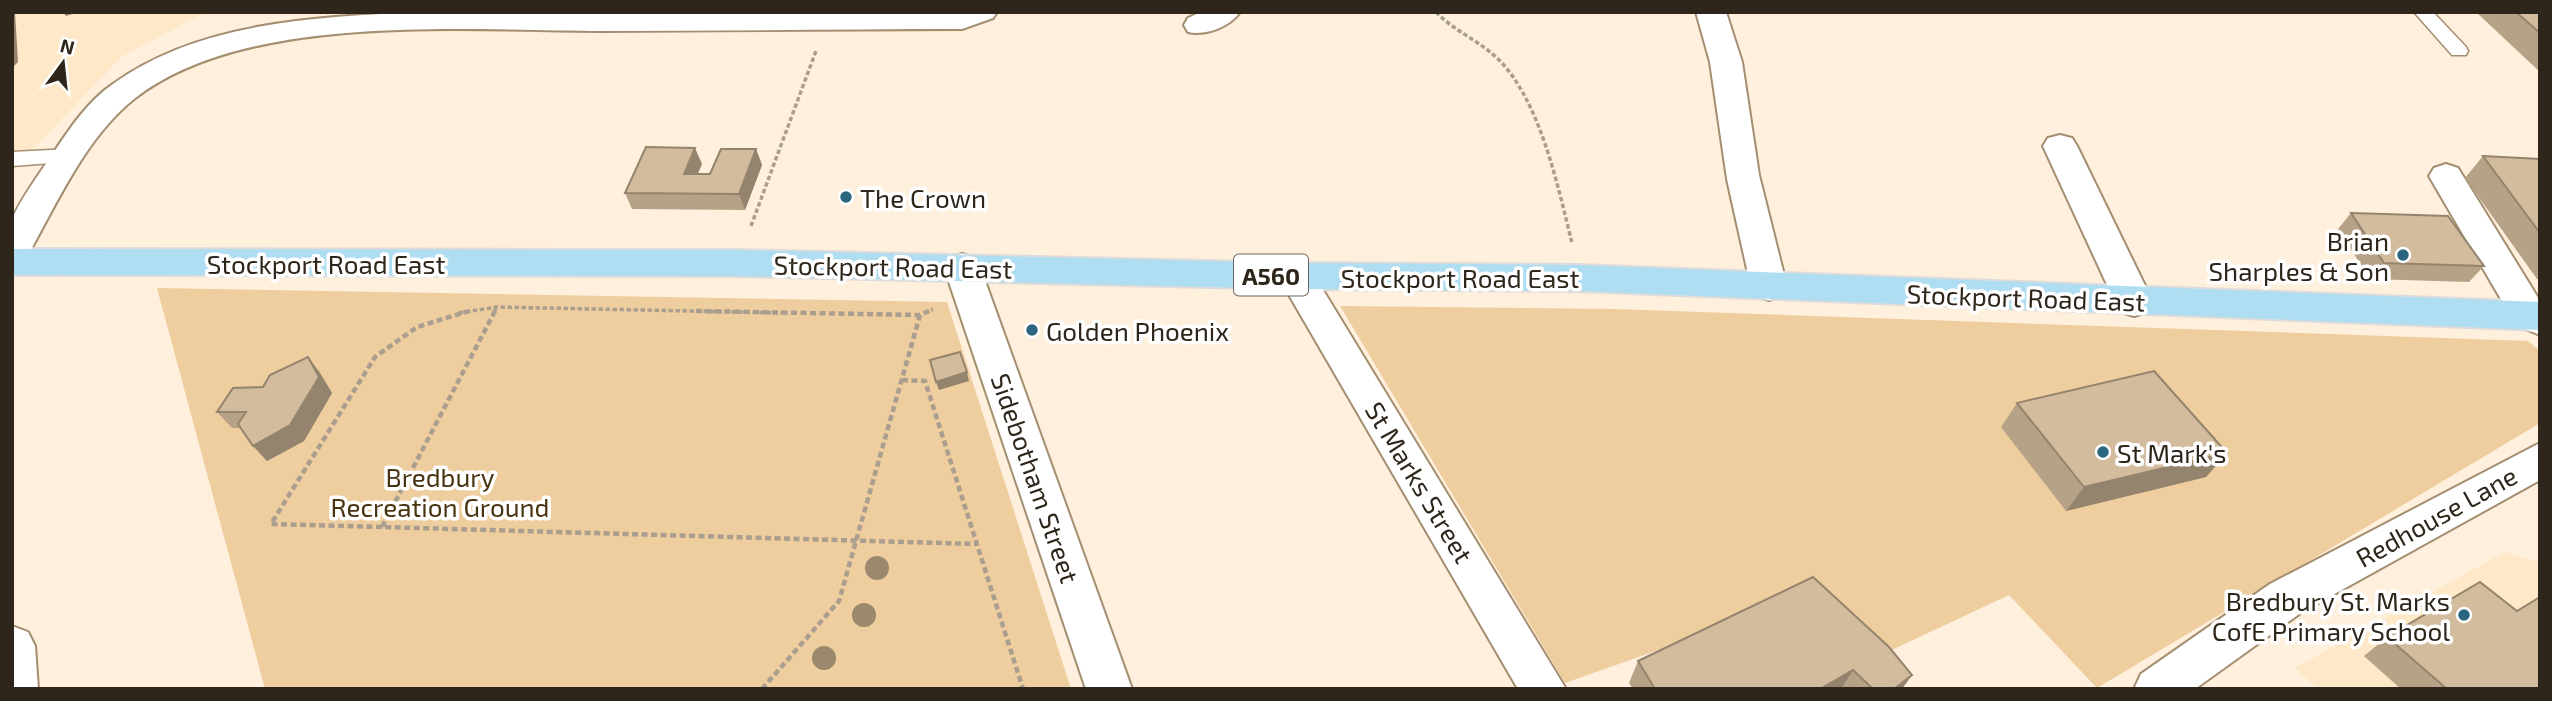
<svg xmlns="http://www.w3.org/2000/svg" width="2552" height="701" viewBox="0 0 2552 701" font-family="'Exo 2',sans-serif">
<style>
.built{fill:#fee8c8}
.green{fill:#eecd9e}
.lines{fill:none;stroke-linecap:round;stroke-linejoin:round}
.service-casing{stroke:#a48e70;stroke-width:3}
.minor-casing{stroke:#a48e70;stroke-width:4}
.primary-casing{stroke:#dedcda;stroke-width:4}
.path-far1{stroke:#aa9e8e;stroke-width:3.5;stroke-dasharray:4.5 2.5;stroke-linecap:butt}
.path{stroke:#aa9e8e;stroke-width:4.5;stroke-dasharray:6 3.5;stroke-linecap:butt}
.service{fill:#fff;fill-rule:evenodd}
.minor{fill:#fff;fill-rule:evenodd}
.primary{fill:#afddf2;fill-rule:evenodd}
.tree{fill:#9a896d}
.wall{fill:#b5a287}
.shaded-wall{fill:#94846e}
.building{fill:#d3bc9d;stroke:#94846e;stroke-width:2}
.poi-dot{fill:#2b667e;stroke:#fff;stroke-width:2.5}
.labels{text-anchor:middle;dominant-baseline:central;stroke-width:7;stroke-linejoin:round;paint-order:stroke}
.shield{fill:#fff;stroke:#6d675f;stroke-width:2}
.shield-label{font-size:24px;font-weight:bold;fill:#2e261a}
.poi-label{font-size:26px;fill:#2e261a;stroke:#fff;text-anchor:start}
.street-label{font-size:26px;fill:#2e261a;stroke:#fff}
.park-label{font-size:26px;fill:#493412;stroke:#fff}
</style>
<rect width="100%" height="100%" fill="#fef0dd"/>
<path class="built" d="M12,12h194l-83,44 -111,114z
M2505,552l35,11v126h-222l-23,-21z"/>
<path class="green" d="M157,288l790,14 124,387h-806z
M1340,306l274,3 914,32 12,10v72l-443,265 -88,-93 -143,67 -66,-62 -235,83z"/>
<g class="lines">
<defs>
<path id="service" d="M2414,12h19l33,35 2,4 -2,4h-14z
M71,149l7,2 3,5 -3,5 -66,5v-14z"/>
<path id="minor" d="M421,12h576l-4,6 -31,11c-120,0 -240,2 -359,2 -137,0 -357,-20 -469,68 -50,40 -78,107 -109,161l-13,4c0,-13 -3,-31 0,-43 4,-16 32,-54 42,-69 16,-24 34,-51 59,-68 87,-63 205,-67 308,-72z
M1201,12h39c-10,15 -35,24 -52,20l-4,-7 4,-7z
M1696,12h30l16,50 17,113 28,112 -5,9 -13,4 -13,-4 -5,-9 -24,-108 -17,-117z
M2060,135l12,3 5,8 76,156 -6,10 -13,4 -13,-4 -6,-10 -72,-156 5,-8z
M2446,164l12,4 82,133v34l-24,-10 -87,-149 5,-8z
M962,254l13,4 5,9 152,422h-46l-142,-422 5,-9z
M1296,263l13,4 257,422h-48l-240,-413 5,-9z
M2540,443v37l-238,132 -107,77h-61l7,-15 129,-90z
M12,626l16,6 7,14 3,43h-26z"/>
<path id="primary" d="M12,249l725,1 559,13 284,2 960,37v28l-960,-39 -284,-2 -559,-13 -725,-1z"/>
</defs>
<use href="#service" class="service-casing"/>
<use href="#minor" class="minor-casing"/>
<use href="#primary" class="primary-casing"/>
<path class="path-far1" d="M1436,12c18,19 42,28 61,46 43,41 61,129 75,185
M751,226l65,-175
M459,313l38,-6 291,6
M494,313l3,-6
M925,313l8,-4"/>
<path class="path" d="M495,311l-113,216 594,17
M696,311l224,4 9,-4
M902,380l23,1 98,308
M382,527l-111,-3 104,-167 42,-30 52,-16
M762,689l77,-88 81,-286"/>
<use href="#service" class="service"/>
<use href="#minor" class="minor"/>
<use href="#primary" class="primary"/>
</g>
<g class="tree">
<circle cx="877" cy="568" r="12"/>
<circle cx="864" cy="615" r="12"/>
<circle cx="824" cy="658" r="12"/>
</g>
<path class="wall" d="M2476,12h64v60z
M756,149l6,16 -17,45 -113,-1 -7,-16 77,-29 -5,10h13z
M2483,156l57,3v121l-3,-1 -72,-101z
M2351,213l133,53 -15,16 -99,-3 -32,-50z
M308,357l12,16 12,20 -28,48 -37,20 -27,-33h-8l-15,-16 46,-25z
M2017,403l210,50 -21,24 -140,34 -65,-84z
M1813,577l89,112h-269l-4,-6 9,-22z
M2517,611l23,78h-139l-37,-33 23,-19z"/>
<path class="shaded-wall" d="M12,12h3l3,50 -6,6z
M63,12h16l-13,4z
M695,148l7,16 -11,26 -7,-16z
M756,149l6,16 -17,45 -6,-16z
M308,357l12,16 12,20 -28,48 -37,20 -14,-15z
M967,372l2,9 -30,9 -3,-8z
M2227,453l-21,24 -140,34 18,-24z
M1853,670l-12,19h-21z
M1912,675l-10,14h-8z"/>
<path class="building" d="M2516,12h24v21z
M646,147l49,1 -11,26h26l11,-25h35l-17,45 -114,-1z
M2483,156l57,3v74z
M2351,213l97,3 36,50 -100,-3z
M960,352l7,20 -31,10 -6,-22z
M308,357l11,20 -29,48 -37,21 -15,-22 8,-12h-29l16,-24 30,-1 7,-12z
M2154,371l73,82 -143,34 -67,-84z
M1813,577l76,70 23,28 -18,14h-21l-20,-19 -33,19h-165l-17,-28z
M2480,582l37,29 23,-14v92h-93l-60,-52z"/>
<g class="poi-dot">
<circle cx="846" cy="197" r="7"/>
<circle cx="2403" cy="255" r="7"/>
<circle cx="1032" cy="330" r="7"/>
<circle cx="2103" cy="452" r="7"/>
<circle cx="2464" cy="615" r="7"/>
</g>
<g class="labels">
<rect class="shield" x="1234" y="254.5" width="74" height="41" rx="5"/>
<g class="shield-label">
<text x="1271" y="275">A560</text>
</g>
<g class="poi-label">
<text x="860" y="197">The Crown</text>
<text x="2389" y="240" text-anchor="end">Brian<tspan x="2389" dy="30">Sharples &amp; Son</tspan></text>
<text x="1046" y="330">Golden Phoenix</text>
<text x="2117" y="452">St Mark's</text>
<text x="2450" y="600" text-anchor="end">Bredbury St. Marks<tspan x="2450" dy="30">CofE Primary School</tspan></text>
</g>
<g class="street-label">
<text x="326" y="263">Stockport Road East</text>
<text transform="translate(893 266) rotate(1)">Stockport Road East</text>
<text x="1460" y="277">Stockport Road East</text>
<text transform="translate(2026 297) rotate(2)">Stockport Road East</text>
<text transform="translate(1036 478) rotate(71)">Sidebotham Street</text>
<text transform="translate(1420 482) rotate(59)">St Marks Street</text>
<text transform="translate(2436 516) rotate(-29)">Redhouse Lane</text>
</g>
<g class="park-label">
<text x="440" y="476">Bredbury<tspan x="440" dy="30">Recreation Ground</tspan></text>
</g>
</g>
<rect width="2552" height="701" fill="none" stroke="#2e261a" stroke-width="28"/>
<g transform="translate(63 63) rotate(15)" stroke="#ffffff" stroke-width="5" paint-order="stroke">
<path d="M0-5L12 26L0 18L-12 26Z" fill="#2e261a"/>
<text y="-10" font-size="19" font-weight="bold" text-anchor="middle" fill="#2e261a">N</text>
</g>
</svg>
